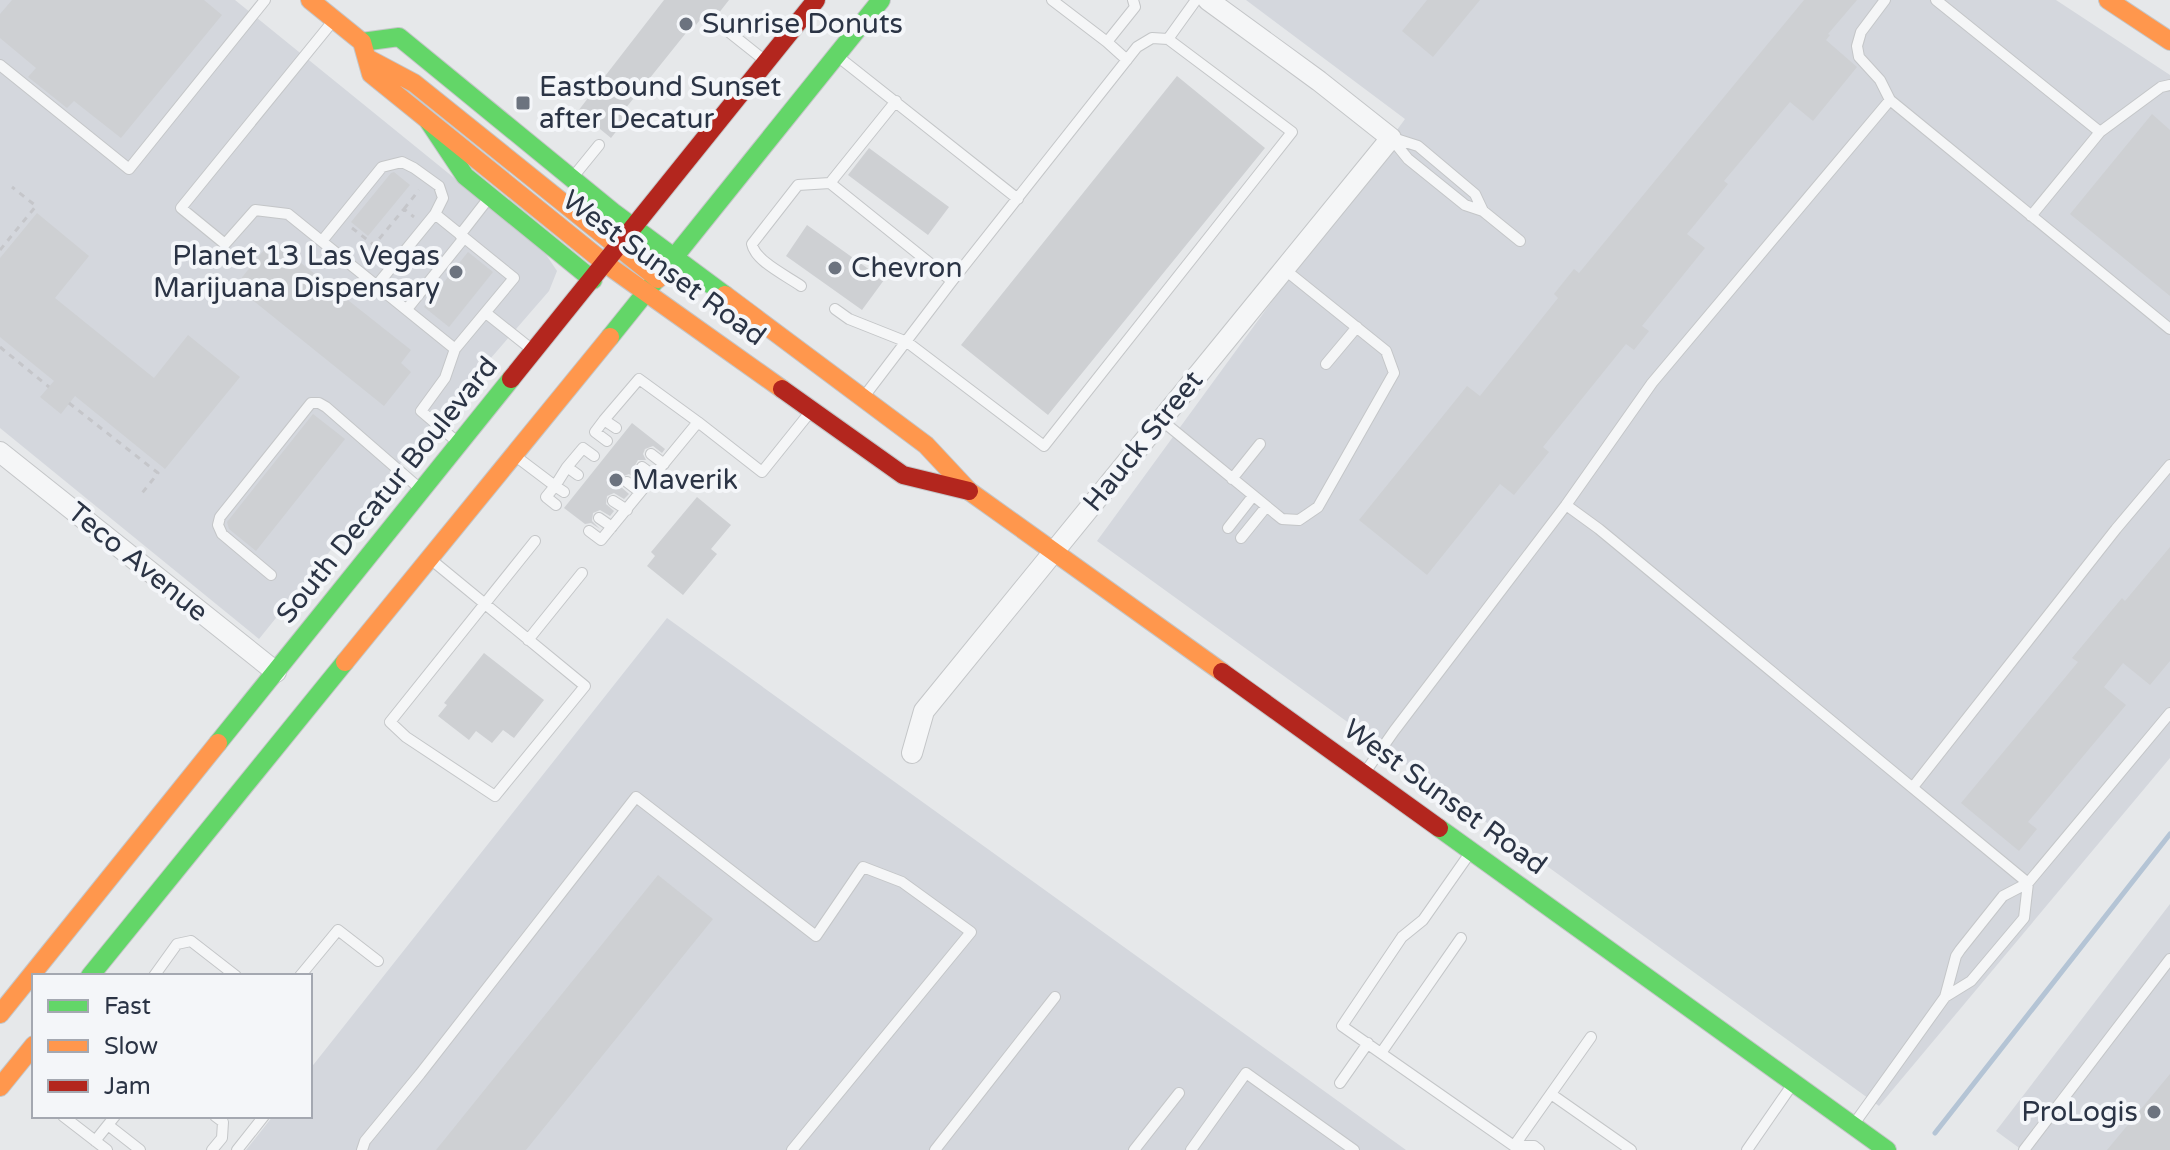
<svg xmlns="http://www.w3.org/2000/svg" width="2170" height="1150" viewBox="0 0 2170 1150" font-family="'Varela Round',sans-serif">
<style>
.built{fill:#d4d7dd}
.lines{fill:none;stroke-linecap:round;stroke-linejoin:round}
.stream{stroke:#b4c4d5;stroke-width:5}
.building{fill:#ced0d3}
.lane-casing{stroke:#c4c6c8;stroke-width:12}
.street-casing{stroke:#c4c6c8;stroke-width:22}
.fast-casing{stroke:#c4c6c8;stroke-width:20}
.slow-casing{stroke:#c4c6c8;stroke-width:20}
.jam-casing{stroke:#c4c6c8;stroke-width:20}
.path{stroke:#c5c6ca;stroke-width:3;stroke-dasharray:6 6;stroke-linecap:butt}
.lane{stroke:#f5f6f7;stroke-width:10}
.street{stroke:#f5f6f7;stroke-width:20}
.fast{stroke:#63d668;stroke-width:18}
.slow{stroke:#ff974d;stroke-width:18}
.jam{stroke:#b3261e;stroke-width:18}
.poi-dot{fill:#6c737f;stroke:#f4f6f9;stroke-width:3}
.labels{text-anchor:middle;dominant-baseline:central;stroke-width:8;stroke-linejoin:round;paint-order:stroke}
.poi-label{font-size:28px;fill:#2b3445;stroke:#f4f6f9;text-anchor:start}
.street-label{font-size:28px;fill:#2b3445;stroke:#f4f6f9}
</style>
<rect width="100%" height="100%" fill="#e6e8ea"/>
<path class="built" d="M0,0h235l308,250 14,21 -8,20 -132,152 -158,196 -259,-211z
M1246,0h810l114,75v683l-291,348 -782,-565 308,-422z
M667,618l739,532h-1160l27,-34h37v-47z
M2170,904v246h-148l-26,-19z"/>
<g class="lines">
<path class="stream" d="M1935,1133l235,-299"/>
</g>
<path class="building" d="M12,0h192l18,15 -101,123 -47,-37 -7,7 -39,-31 8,-9 -36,-30v-24z
M664,0h65l-18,23 -8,-7 -7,9 -2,-2 -73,91 5,5 -15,19 -33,-27z
M1427,0h53l-47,57 -31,-26z
M1804,0h53l-29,34 2,1 -4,5 31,27 -44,54 -23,-19 -66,79 4,3 -41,50 18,14 -63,78 7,5 -15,19 -8,-6 -83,103 6,5 -35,43 -14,-11 -73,91 -68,-55 108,-134 13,10 78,-98 -4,-4 20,-25 5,4z
M1177,76l88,72 -217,267 -87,-70z
M2152,114l18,16v166l-100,-82z
M869,148l80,59 -21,28 -80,-60z
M394,172l16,13 -42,51 -17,-14 40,-49z
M37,213l52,43 -34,42 99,80 34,-43 52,42 -75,92 -90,-73 -14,18 -21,-17 14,-16 -54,-44v-79z
M807,225l77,55 -22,30 -76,-54z
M272,240l139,110 -10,13 10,9 -27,34 -149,-120z
M468,252l25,20 -44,55 -25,-20z
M313,414l32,25 -89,112 -27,-22 -2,-7z
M632,423l33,26 -3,4 -9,-7 -8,3 -2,5 3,6h-8l-4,7 3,6 5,4 -3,4 -10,-7 -8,3 -1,9 9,8 -5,5 -10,-6 -7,3 -1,8 8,7 -4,5 -10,-6 -7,3 -1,8 8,8 -9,-6 -6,1 -21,-16z
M697,497l34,28 -20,24 6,5 -34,41 -36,-29 8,-10 -4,-4z
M2170,547v114l-20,24 -27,-22 -19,24 22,18 -98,117 9,7 -18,22 -58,-48 117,-141 -6,-4 50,-60 3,3z
M484,653l60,47 -30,38 -11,-8 -11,13 -16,-12 -7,9 -31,-24 9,-11 -3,-2z
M658,875l55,44 -187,231h-90z
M2170,1074v76h-63z"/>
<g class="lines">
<defs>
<path id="lane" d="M1052,0l55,42 20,18
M1885,0l-24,32 -4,14 2,11 21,23 10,20
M1936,0l164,132
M333,21l-152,187 44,36 30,-34 33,4 167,135
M724,28l39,31
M1107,42l28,-35 -2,-7
M841,59l177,140
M0,65l129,104 136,-169
M896,101l-66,82 122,98
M1391,138l17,21 57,46 18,6 37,30
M1393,138l25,8 57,48 8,17
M573,177l26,-32
M2031,216l69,-84 61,-45 9,-2
M460,235l28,-36
M322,241l60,-74 20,-5 12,6 25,18 4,12 -8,16
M377,285l58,-71 79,64 -59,71 -10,29 -24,33 34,29
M801,286c-14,-10 -46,-25 -49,-42l46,-59 32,-2
M407,309l57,-71
M835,309l14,10 58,23 137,104 248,-314 -124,-93
M486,313l44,35
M1326,364l31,-37
M866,394l86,-113 185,-234 15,-9 16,1 28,-39
M1160,419l122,100 17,1 19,-13 76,-134 -8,-22 -102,-82
M604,420l35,-41 59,43
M607,441l-12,-9 9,-12 12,8
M651,454l13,10
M518,458l37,28 -9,11 10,8
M642,467l12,9
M578,475l-11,-8 16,-19 11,8
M1232,479l28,-35
M627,482l13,10
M564,492l-9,-6 12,-19
M613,501l14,9
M1566,505l33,24 429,354
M599,518l13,9
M1228,528l25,-32
M589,531l12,9 97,-118 64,50 49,-61
M1241,538l25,-31
M434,562l151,124 -90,110 -89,-59 -16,-15 145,-181
M271,575l-49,-41 -4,-9 2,-8 91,-114h8l7,4 92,80
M528,640l54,-67
M1366,771l28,-40 172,-226 86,-122 238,-283 280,229
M1913,787l203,-258 54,-64
M1470,853l-47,67 -21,17 -60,89 172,120h20l5,4
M154,976l23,-32 14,-3 45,35
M300,976l38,-46 40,31
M1945,997l26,-16 53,-63 4,-35
M1381,1053l80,-115
M1340,1083l28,-40
M1551,1094l80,56
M63,1116l44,34
M1854,1124l91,-127 11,-41 4,-6 43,-54 25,-13 142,-170
M108,1125l32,25
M95,1141l20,-25
M1514,1146l77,-109
M212,1150l10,-12 1,-16 -8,-6
M237,1150l27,-34
M362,1150l3,-9 55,-67 216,-277 180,139 47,-69 39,15 69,50 -179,218
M935,1150l120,-153
M1134,1150l45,-57
M1191,1150l55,-77 108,77
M1747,1150l45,-65
M2024,1150l146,-191"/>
<path id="street" d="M0,452l276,220
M912,753l12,-42 467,-573 -72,-57 -111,-81"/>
<path id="fast" d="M362,42l37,-5 214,175 112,83
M429,122l36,54 128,104
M610,337l271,-337
M218,743l293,-364
M1439,828l448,322
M90,976l255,-314"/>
<path id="slow" d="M310,0l52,42 9,32 235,190 176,125
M2108,0l62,41
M367,58l47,25 244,196
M725,295l201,150 43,46 253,181
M345,662l265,-325
M0,1014l218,-271
M0,1087l34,-42"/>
<path id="jam" d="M511,379l305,-379
M782,389l121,86 66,16
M1222,672l217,156"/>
</defs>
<use href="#lane" class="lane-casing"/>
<use href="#street" class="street-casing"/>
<use href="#fast" class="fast-casing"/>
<use href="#slow" class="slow-casing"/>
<use href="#jam" class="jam-casing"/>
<path class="path" d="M404,209l15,-19
M352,228l22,17 30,-36 10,8
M0,250l36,-44 -24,-19
M0,347l49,40
M69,403l89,70 -19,24"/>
<use href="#lane" class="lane"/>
<use href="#street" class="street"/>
<use href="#fast" class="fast"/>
<use href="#slow" class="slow"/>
<use href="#jam" class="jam"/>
</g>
<g class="poi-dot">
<circle cx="686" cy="24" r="8"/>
<rect x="515" y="95" width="16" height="16" rx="4"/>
<circle cx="835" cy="268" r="8"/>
<circle cx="456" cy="272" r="8"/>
<circle cx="616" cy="480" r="8"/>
<circle cx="2154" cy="1112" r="8"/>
</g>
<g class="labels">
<g class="poi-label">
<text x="702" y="24">Sunrise Donuts</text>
<text x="539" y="87">Eastbound Sunset<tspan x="539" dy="32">after Decatur</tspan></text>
<text x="440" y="256" text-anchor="end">Planet 13 Las Vegas<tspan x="440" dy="32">Marijuana Dispensary</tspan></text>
<text x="851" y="268">Chevron</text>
<text x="632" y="480">Maverik</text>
<text x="2138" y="1112" text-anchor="end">ProLogis</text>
</g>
<g class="street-label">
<text transform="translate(664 268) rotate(36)">West Sunset Road</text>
<text transform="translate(1143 441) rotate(-51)">Hauck Street</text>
<text transform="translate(387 490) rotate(-51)">South Decatur Boulevard</text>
<text transform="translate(138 562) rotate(39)">Teco Avenue</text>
<text transform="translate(1445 797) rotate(36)">West Sunset Road</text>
</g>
</g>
<rect x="32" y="974" width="280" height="144" fill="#f4f6f9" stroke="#a4a8b1" stroke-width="2"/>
<rect x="48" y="1000" width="40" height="12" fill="#63d668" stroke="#a4a8b1" stroke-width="2"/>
<text x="104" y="1014" font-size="24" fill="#2b3445">Fast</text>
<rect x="48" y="1040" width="40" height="12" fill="#ff974d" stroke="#a4a8b1" stroke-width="2"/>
<text x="104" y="1054" font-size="24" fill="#2b3445">Slow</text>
<rect x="48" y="1080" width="40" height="12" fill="#b3261e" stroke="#a4a8b1" stroke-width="2"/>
<text x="104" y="1094" font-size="24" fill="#2b3445">Jam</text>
</svg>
